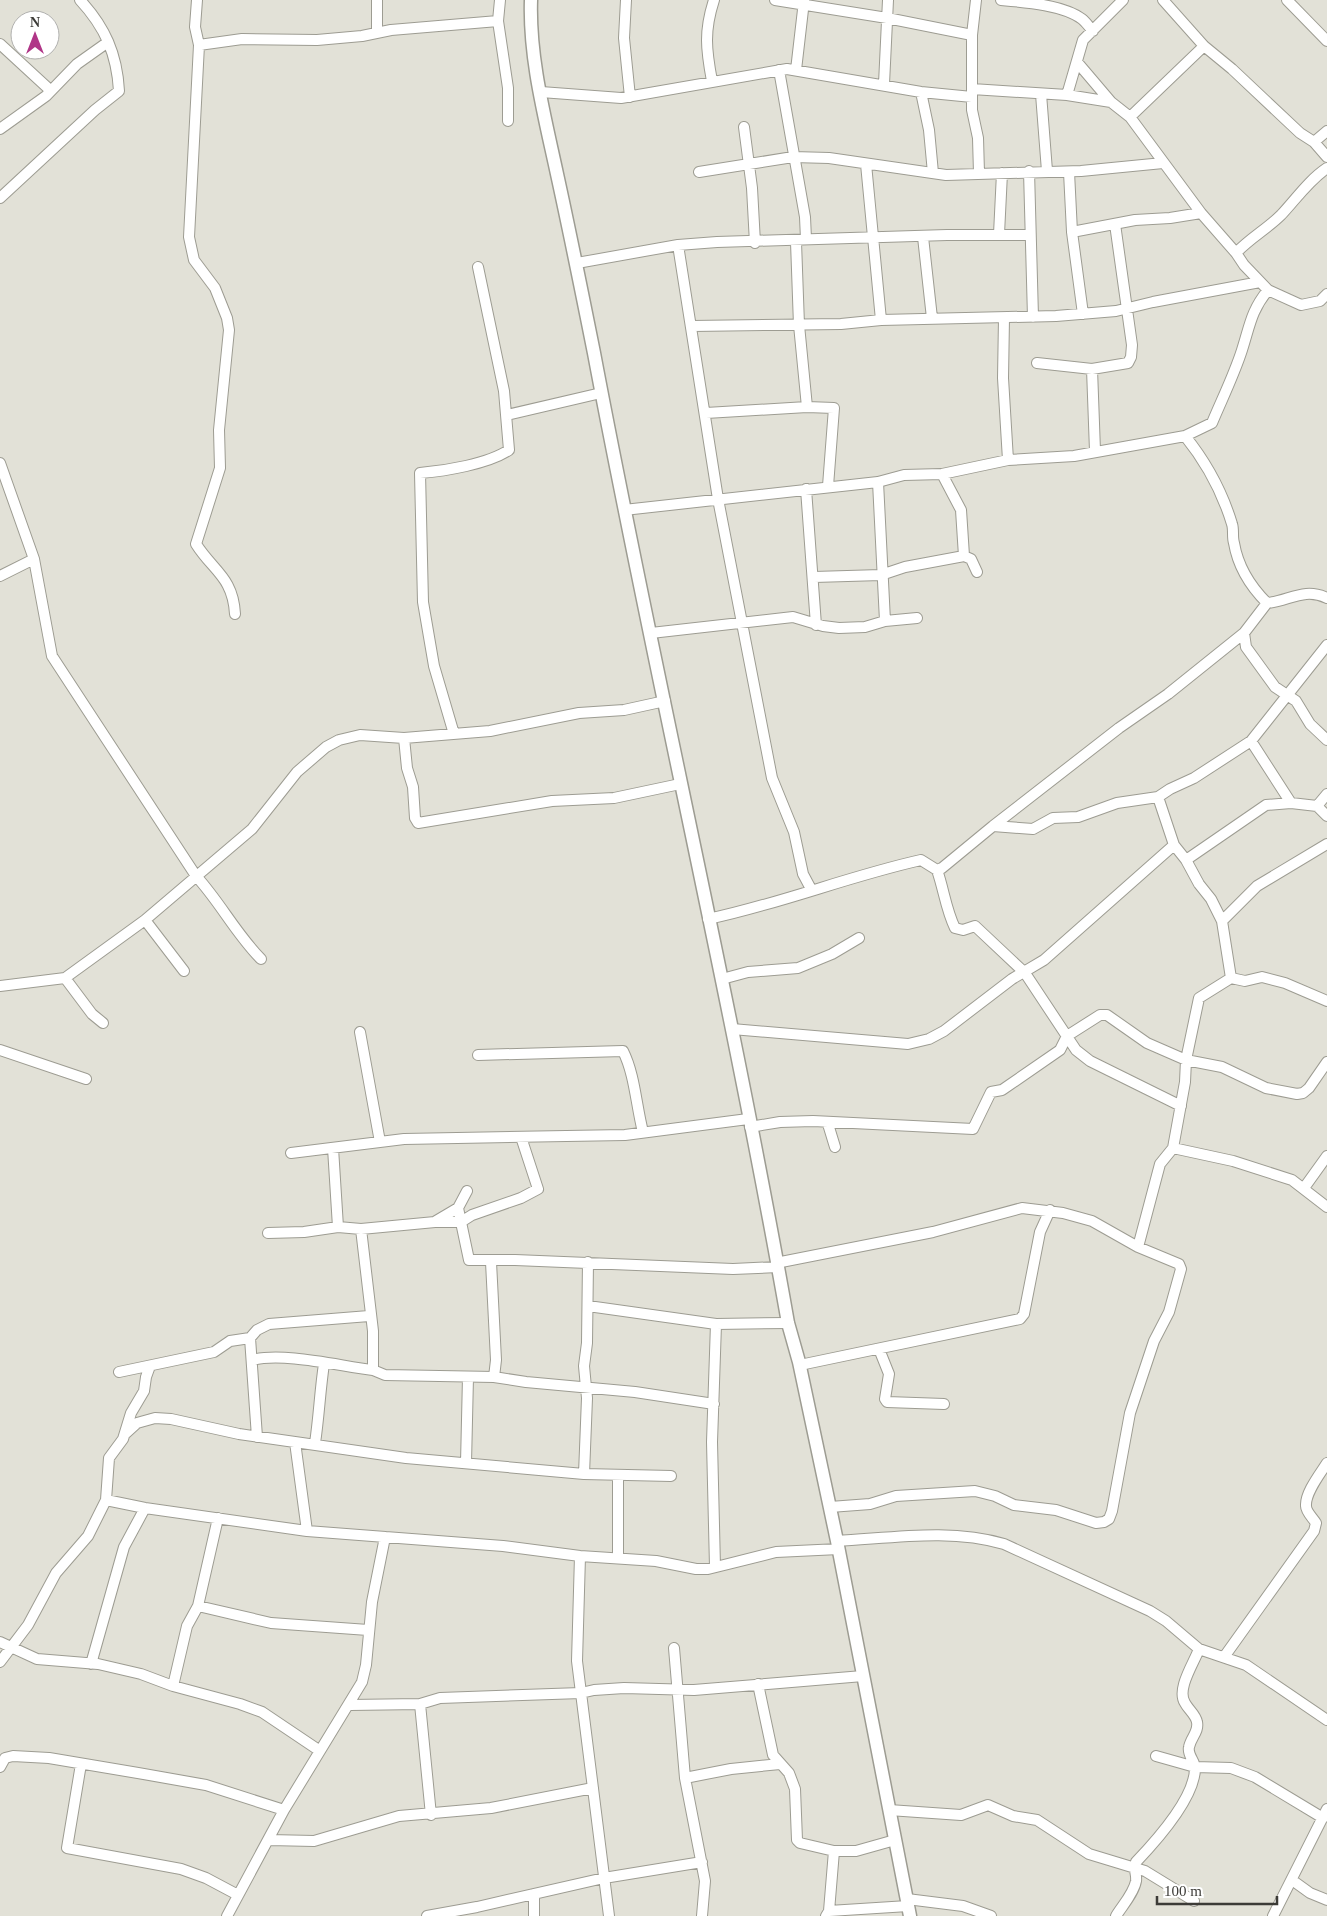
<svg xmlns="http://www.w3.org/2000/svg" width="1327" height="1916" viewBox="0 0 1327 1916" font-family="Georgia,serif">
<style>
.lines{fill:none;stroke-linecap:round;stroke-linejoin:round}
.minor-casing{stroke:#9d9c92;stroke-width:12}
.major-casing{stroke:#9d9c92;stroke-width:15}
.minor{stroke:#fff;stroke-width:10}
.major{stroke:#fff;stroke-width:12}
</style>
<rect width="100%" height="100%" fill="#e2e1d7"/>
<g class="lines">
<defs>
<path id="minor" d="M197,0l-2,27 4,18 -10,192 5,23 21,28 12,30 2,12 -10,100 1,38 -24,76c17,27 37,33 39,70
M377,0v32
M500,0l-2,21 10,67v33
M626,0l-2,38 6,59
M775,0l112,18 85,17
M976,0l-4,35v75l6,28 1,35
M1001,0c23,2 63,5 81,19 4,3 7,8 11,12
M1163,0l41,46 28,23 68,64 14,9 13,15
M1287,0l40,41
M0,44l50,46
M199,45l43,-6 75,1 45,-4 29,-6 107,-9
M1077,62l34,40 19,15 71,96 35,40 8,12 24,25 33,15 19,-4 7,-7
M779,70l26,147 1,22
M796,70l8,-69
M712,81c-6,-32 -8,-50 2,-81
M884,84l4,-84
M972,89l95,6 44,7
M541,92l80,6 166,-29 134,23 51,5
M921,92l8,38 4,43
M1041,94l6,77
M1067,95l16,-55 40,-40
M1130,117l74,-71
M744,127l8,61 3,55
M0,129l46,-33 31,-32 31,-22
M1314,142l13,-11
M866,164l15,156
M1029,171l4,146
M699,172l94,-15 36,1 117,17 135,-4 82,-8
M1069,172l3,60 11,82
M0,198l95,-88 24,-19c-2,-37 -14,-64 -39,-91
M1072,232l63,-12 35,-2 31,-5
M999,234l3,-61
M923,237l9,81
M796,242l3,83 8,82
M678,245l40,254 54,279 22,54 9,42 8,15
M1236,253c14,-15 31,-24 45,-38 15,-16 28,-35 46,-47
M577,263l101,-18 39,-3 230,-7h82
M1004,318l-1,60 5,82
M692,326l149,-2 40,-4 175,-4 60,-5 37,-9 107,-20
M1037,363l55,6 36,-6 3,-6 1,-12 -17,-121
M1092,369l3,82
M706,413l101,-6 27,1 -6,78
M507,415l94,-22
M1185,436c21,26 37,55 47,88 2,6 0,13 2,19 4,24 16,43 33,60 22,-2 37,-16 60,-5
M0,463l34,96 18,97 144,220c24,26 40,58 65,83
M942,474l19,36 3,46
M878,482l7,139
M806,489l10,136
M624,510l254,-28 26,-7 38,-1 66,-14 66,-4 111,-20 27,-13c10,-24 22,-48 30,-73 8,-25 9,-39 26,-60
M0,576l34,-17
M814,577l67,-2 24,-8 59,-11 7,3 6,13
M651,633l142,-16 30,9 16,2 26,-1 20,-6 32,-3
M1244,633l2,14 29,40 21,14 14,23 17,16
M454,734l-20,-68 -11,-64 -3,-129c25,-2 68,-9 89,-23l-5,-59 -26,-124
M404,738l3,30 6,19 2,31 3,5 134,-22 62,-3 66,-14
M1251,741l40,62
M1158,797l16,48 12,15 13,24 12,15 11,22 9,57 14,3 17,-4 23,6 42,18
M1317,806l10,10
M993,826l40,3 20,-11 25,-1 39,-14 41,-6 12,-8 24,-11 57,-37 76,-96
M1186,860l80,-55 25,-2 26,3 10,-12
M937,870c7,20 9,40 18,58l8,2 12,-4 50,47 51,77 14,11 91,45
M708,919c72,-15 141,-43 213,-59l16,10 5,-2 51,-42 126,-98 49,-34 76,-61 23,-30
M145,920l39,51
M1222,921l35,-35 70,-42
M65,978l27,36 11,9
M722,979l26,-7 50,-4 34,-14 27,-16
M0,986l65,-8 80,-58 107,-91 45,-57 29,-25 13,-7 21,-5 44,3 86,-7 89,-18 45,-3 41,-9
M732,1029l176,15 21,-5 15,-8 68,-52 32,-19 130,-115
M360,1032l20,110
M0,1050l86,29
M478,1055l145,-4c12,24 13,54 20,81
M828,1124l7,23
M750,1127l30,-5 33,-1 160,8 18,-37 11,-2 58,-40 7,-14 33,-21h7l40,28 39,17 36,7 44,21 31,6 6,-1 6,-5 18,-26
M333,1148l5,79
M1173,1148l60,13 59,19 35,27
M291,1153l113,-14 221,-4 123,-16
M1304,1188l23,-32
M458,1208l11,52h46l218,9 45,-2
M436,1221l22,-13 9,-17
M361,1229l12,102v39
M268,1233l36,-1 34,-5 23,2 74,-7h26l11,-7 49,-17 17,-9 -17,-52
M1138,1247l22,-83 13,-16 12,-66 1,-22 13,-62 32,-20
M491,1262l5,98 -2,17
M776,1263l157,-31 89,-24 41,5 29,8 46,26 41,17 2,5 -12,43 -15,29 -24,72 -18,98 -3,8 -5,3 -8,1 -40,-13 -42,-5 -19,-9 -20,-5 -79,5 -26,8 -40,3
M588,1306l128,18 72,-1
M250,1338l7,99
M879,1349l10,25 -4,25 2,3 57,2
M252,1360c32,-8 87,6 121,10l12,5 109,2 32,5 109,10 79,12
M800,1365l220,-46 4,-5 16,-82 10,-22
M119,1372l95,-20 16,-11 20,-3 7,-8 12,-6 100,-8
M126,1433l11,-10 18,-5 16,1 68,15 167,24 178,16 87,2
M295,1442l12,89
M315,1443c4,-26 5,-53 9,-79
M466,1463l2,-86
M584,1474l3,-76 -3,-32 3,-23 1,-81
M106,1500l39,8 162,23 196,15 77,10 76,5 40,8h12l68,-17 63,-3
M837,1541c55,-3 114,-13 167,3l146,67 16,10 33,28 47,16 81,55
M580,1556l-3,105 32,255
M618,1558v-83
M715,1567l-3,-125 4,-118
M198,1606l73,17 97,7
M0,1642l37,17 61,5 43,10 32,12 67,18 22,8 58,39
M674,1648l11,130 20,103 -3,35
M1224,1657l90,-126 2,-8c-3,-5 -10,-11 -10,-17 -1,-13 14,-32 21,-43
M0,1662l28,-37 28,-52 32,-37 18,-36 3,-42 14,-19 8,-26 13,-22 2,-14 4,-11
M91,1664l33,-117 21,-39
M758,1684l15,71 16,18 6,16 2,51 3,3 34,8h22l39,-11
M173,1686l14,-60 11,-20 20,-88
M420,1704l11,111
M350,1705l70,-1 20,-6 141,-5 13,-3 30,-2 70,2 169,-14
M1156,1756l39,11 36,1 24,9 68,41
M81,1764l-14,84 114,21 25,9 32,17
M0,1767l5,-9 8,-2 36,2 89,15 68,12 78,25
M685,1778l46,-9 49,-5
M889,1810l72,5 27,-10 25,11 24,4 52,34 56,17 49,30
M269,1840l45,1 85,-25 92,-8 102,-20
M1292,1880l18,13 17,7
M534,1894v22
M907,1899l56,7 28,10
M829,1911l79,-5
M227,1916l57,-106 78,-128 4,-17 6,-63 13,-65
M427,1916l50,-9 127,-29 98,-16
M826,1916l3,-5 5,-60
M1116,1916c6,-10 18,-23 20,-35 1,-7 -3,-12 0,-19 20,-21 59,-64 59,-94 0,-7 -8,-13 -6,-21 2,-10 10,-15 8,-25 -1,-7 -9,-13 -12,-19 -9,-14 9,-40 14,-54
M1273,1916l54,-107"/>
<path id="major" d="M531,0c-2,58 14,118 26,174 13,59 25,119 37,179 61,324 137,646 194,970l11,39 38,179 73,375"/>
</defs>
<use href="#minor" class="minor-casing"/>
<use href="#major" class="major-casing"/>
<use href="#minor" class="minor"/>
<use href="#major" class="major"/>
</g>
<g transform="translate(35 35)"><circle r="24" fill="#ffffff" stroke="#b1b1af"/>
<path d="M0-4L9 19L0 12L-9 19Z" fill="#b03587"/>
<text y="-8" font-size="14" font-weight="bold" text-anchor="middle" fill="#3c3b37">N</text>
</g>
<path d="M1157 1896v8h120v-8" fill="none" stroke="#3c3b37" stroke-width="2.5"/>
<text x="1164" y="1896" font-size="15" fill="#3c3b37" stroke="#ffffff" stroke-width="4" paint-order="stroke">100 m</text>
</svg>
